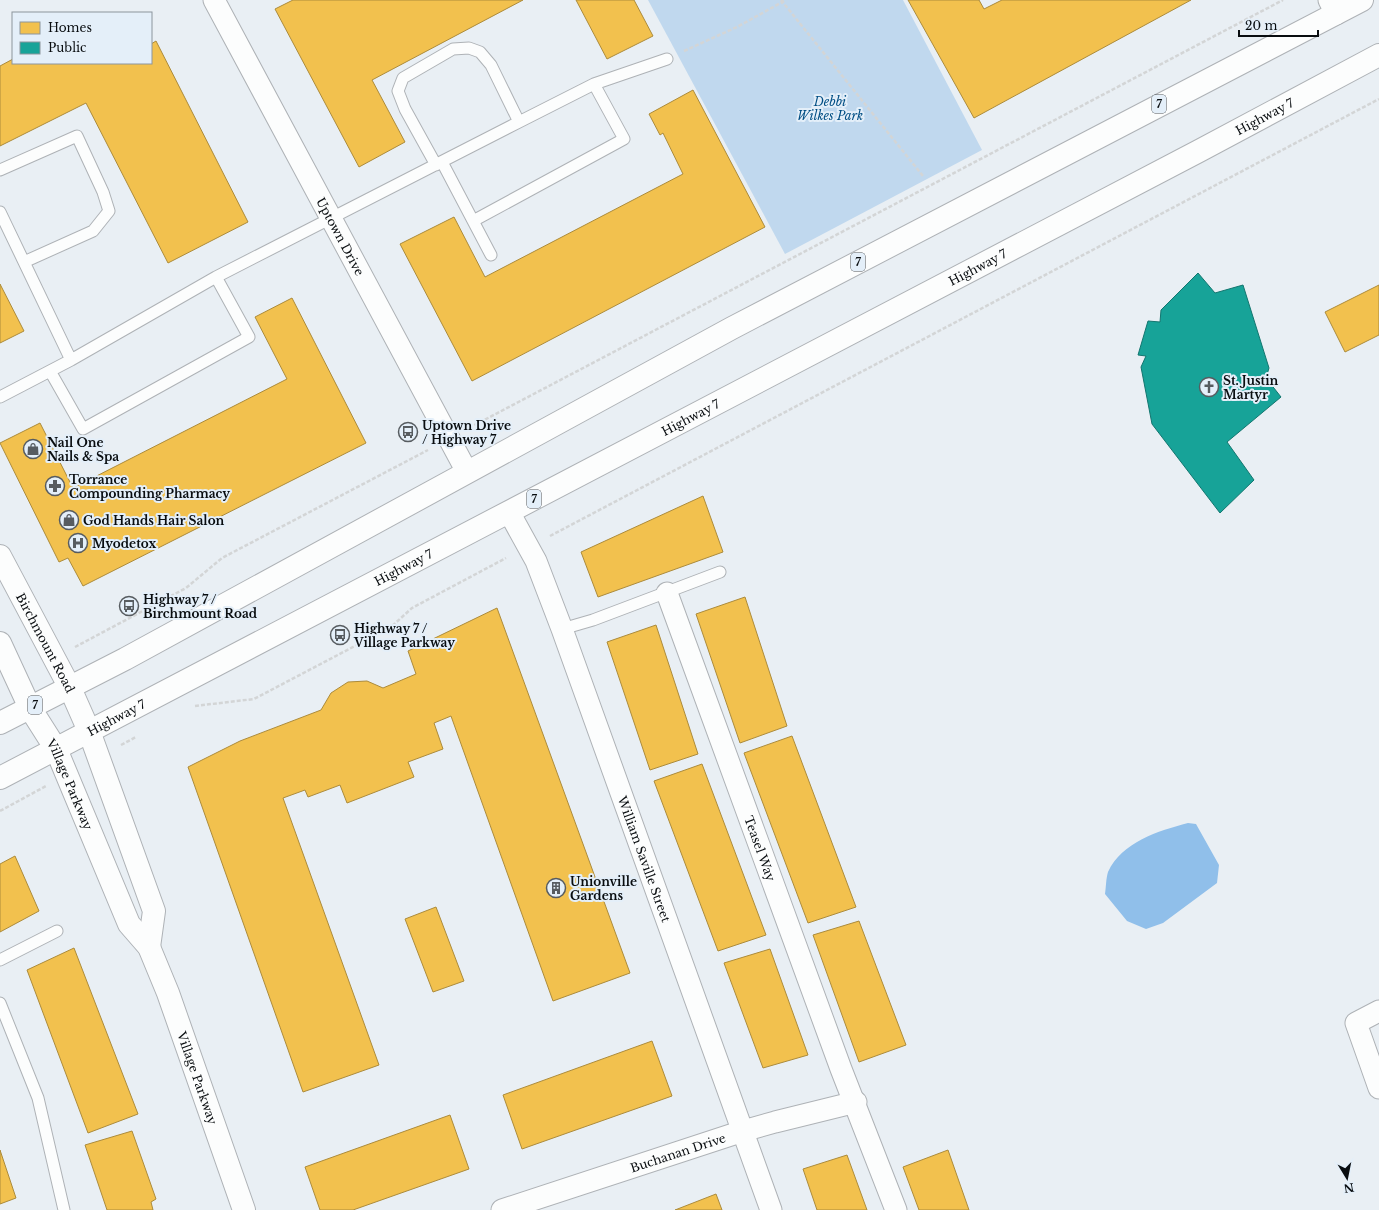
<svg xmlns="http://www.w3.org/2000/svg" width="1379" height="1210" viewBox="0 0 1379 1210" font-family="'Libre Baskerville',serif">
<style>
.green{fill:#c0d8ee}
.water{fill:#90bfea}
.homes{fill:#f2c14e;stroke:#ac8b3b}
.public{fill:#17a398;stroke:#13766f}
.lines{fill:none;stroke-linecap:round;stroke-linejoin:round}
.lane-casing{stroke:#aeb2b6;stroke-width:13}
.street-casing{stroke:#aeb2b6;stroke-width:23}
.secondary-casing{stroke:#aeb2b6;stroke-width:24}
.primary-casing{stroke:#aeb2b6;stroke-width:24}
.path{stroke:#d3d5d6;stroke-width:2.5;stroke-dasharray:4 2;stroke-linecap:butt}
.lane{stroke:#fcfdfd;stroke-width:11}
.street{stroke:#fcfdfd;stroke-width:21}
.secondary{stroke:#fcfdfd;stroke-width:22}
.primary{stroke:#fcfdfd;stroke-width:22}
.labels{text-anchor:middle;dominant-baseline:central;stroke-width:4;stroke-linejoin:round;paint-order:stroke}
.shield{fill:#e4eff9;stroke:#4b5156;stroke-width:1}
.shield-label{font-size:11px;font-weight:bold;fill:#090d10}
.park-label{font-size:12px;font-style:italic;fill:#004e84;stroke:#e4eff9}
.street-label{font-size:12px;fill:#090d10;stroke:#e4eff9}
.poi-label{font-size:12px;font-weight:bold;fill:#090d10;stroke:#e4eff9;text-anchor:start}
</style>
<rect width="100%" height="100%" fill="#e9eff4"/>
<path class="green" d="M648,0h255l79,150 -197,104z"/>
<path class="water" d="M1188,823l8,1 23,41 -2,18 -54,40 -17,6 -19,-8 -22,-27c1,-6 1,-16 3,-22 14,-30 50,-41 80,-49z"/>
<path class="homes" d="M293,0h230l-151,80 33,62 -46,25 -84,-158z
M576,0h58l19,36 -46,23z
M908,0h71l5,9 18,-9h189l-217,118z
M156,41l92,181 -80,41 -82,-160 -86,43v-80l13,-7v4h138v-19z
M693,90l72,137 -293,154 -72,-137 54,-27 31,60 198,-103 -20,-41 -3,2 -11,-21z
M0,284l24,47 -24,12z
M1379,285v50l-34,17 -20,-40z
M292,298l74,145 -283,143 -15,-28 -9,4 -59,-119 40,-20 33,65 214,-109 -32,-62z
M703,496l20,56 -125,45 -17,-45z
M745,597l42,129 -47,17 -44,-129z
M497,608l133,365 -77,28 -102,-285 -17,7 9,26 -35,13 6,15 -67,26 -7,-18 -32,12 -3,-7 -22,8 96,267 -76,27 -115,-325 52,-26 81,-31 10,-17 17,-11 19,-1 16,7 33,-14 -8,-23z
M656,625l42,129 -48,16 -43,-128z
M792,736l64,171 -48,16 -64,-170z
M702,764l64,171 -48,16 -64,-170z
M15,856l24,55 -39,21v-68z
M436,907l28,74 -31,11 -28,-73z
M859,921l47,124 -47,17 -46,-127z
M74,948l64,166 -50,19 -61,-163z
M770,949l38,106 -45,13 -39,-105z
M652,1041l20,55 -150,53 -19,-54z
M450,1115l19,54 -116,41h-33l-15,-43z
M132,1131l24,68 -5,3 2,8h-46l-22,-65z
M0,1150l16,48 -16,6z
M948,1150l21,60h-50l-16,-43z
M847,1155l20,55h-50l-14,-41z
M716,1194l6,16h-47z"/>
<path class="public" d="M1198,273l17,20 28,-8 26,83 -3,10 15,19 -54,45 27,38 -34,33 -68,-89 -11,-57 5,-11 -8,-1 10,-34 12,1 1,-12z"/>
<g class="lines">
<defs>
<path id="lane" d="M442,162l49,93
M436,165l-31,-56 -7,-18 5,-13 50,-29 16,-1 11,4 11,13 28,57
M0,170l77,-34 26,56 6,19 -16,20 -69,31
M0,212l71,148
M473,221l151,-82 -30,-55
M50,371l33,58 166,-92 -33,-60
M0,397l71,-37 145,-83 303,-155 75,-38 73,-25
M562,629l31,-9 127,-48
M0,960l57,-29
M0,1003l38,95 26,112"/>
<g id="street">
<path id="s1" d="M214,0l253,472"/>
<path d="M1329,0l7,14"/>
<path id="s2" d="M509,512l27,49 26,68 209,581"/>
<path id="s3" d="M667,593l174,476 55,141"/>
<path d="M1379,1011l-23,12 23,65"/>
<path id="s4" d="M502,1210l241,-79 32,-9 81,-20"/>
</g>
<g id="secondary">
<path id="s5" d="M0,556l70,132 19,43 65,180 -5,36"/>
<path id="s6" d="M0,643l30,65 26,41 73,175 20,23 19,46 76,217"/>
</g>
<g id="primary">
<path d="M0,723l125,-64 607,-331 630,-328"/>
<path id="s7" d="M0,778l1199,-627 180,-96"/>
</g>
</defs>
<use href="#lane" class="lane-casing"/>
<use href="#street" class="street-casing"/>
<use href="#secondary" class="secondary-casing"/>
<use href="#primary" class="primary-casing"/>
<path class="path" d="M781,0l142,176
M684,51l53,-24 49,-27
M469,428l814,-428
M550,536l829,-437
M75,647l111,-59 36,-30 206,-108
M195,706l59,-7 137,-72 21,-19 94,-50
M121,745l15,-8
M0,811l46,-25"/>
<use href="#lane" class="lane"/>
<use href="#street" class="street"/>
<use href="#secondary" class="secondary"/>
<use href="#primary" class="primary"/>
</g>
<defs>
<symbol id="church-ring" viewBox="-11 -11 22 22"><circle r="9.5" fill="#e4eff9" stroke="#575c60" stroke-width="1.5"/><path d="M-1.2-6h2.4v3.5h3.3v2.4h-3.3V6h-2.4V-.1h-3.3v-2.4h3.3Z" fill="#575c60"/></symbol>
<symbol id="bus-ring" viewBox="-11 -11 22 22"><circle r="9.5" fill="#e4eff9" stroke="#575c60" stroke-width="1.5"/><path d="M-5-6H5V4H4V6H2V4H-2V6H-4V4H-5ZM-3.5-4V0h7V-4ZM-3.5 1.2v1.5H-2V1.2ZM2 1.2v1.5H3.5V1.2Z" fill="#575c60"/></symbol>
<symbol id="shop-ring" viewBox="-11 -11 22 22"><circle r="9.5" fill="#e4eff9" stroke="#575c60" stroke-width="1.5"/><path d="M-5-2.5h2.3a2.7 3.5 0 0 1 5.4 0H5L5.5 6h-11ZM-1.5-2.5h3a1.5 2.3 0 0 0-3 0Z" fill="#575c60"/></symbol>
<symbol id="pharmacy-ring" viewBox="-11 -11 22 22"><circle r="9.5" fill="#e4eff9" stroke="#575c60" stroke-width="1.5"/><path d="M-2-6h4v4h4v4h-4v4h-4v-4h-4v-4h4Z" fill="#575c60"/></symbol>
<symbol id="hospital-ring" viewBox="-11 -11 22 22"><circle r="9.5" fill="#e4eff9" stroke="#575c60" stroke-width="1.5"/><path d="M-5-5h3v3.5h4V-5h3V5h-3V1.5h-4V5h-3Z" fill="#575c60"/></symbol>
<symbol id="building-ring" viewBox="-11 -11 22 22"><circle r="9.5" fill="#e4eff9" stroke="#575c60" stroke-width="1.5"/><path d="M-4-6H4V6H1V3H-1V6H-4ZM-2.5-4.3h1.7v1.8h-1.7ZM.8-4.3h1.7v1.8H.8ZM-2.5-1h1.7V.8h-1.7ZM.8-1h1.7V.8H.8Z" fill="#575c60"/></symbol>
</defs>
<g fill-rule="evenodd">
<use href="#church-ring" x="1198" y="376" width="22" height="22"/>
<use href="#bus-ring" x="397" y="421" width="22" height="22"/>
<use href="#shop-ring" x="22" y="438" width="22" height="22"/>
<use href="#pharmacy-ring" x="44" y="475" width="22" height="22"/>
<use href="#shop-ring" x="58" y="509" width="22" height="22"/>
<use href="#hospital-ring" x="67" y="532" width="22" height="22"/>
<use href="#bus-ring" x="118" y="595" width="22" height="22"/>
<use href="#bus-ring" x="329" y="624" width="22" height="22"/>
<use href="#building-ring" x="545" y="877" width="22" height="22"/>
</g>
<g class="labels">
<g class="shield">
<rect x="1152" y="95" width="14" height="18" rx="3"/>
<rect x="851" y="253" width="14" height="18" rx="3"/>
<rect x="527" y="490" width="14" height="18" rx="3"/>
<rect x="28" y="696" width="14" height="18" rx="3"/>
</g>
<g class="shield-label">
<text x="1159" y="104">7</text>
<text x="858" y="262">7</text>
<text x="534" y="499">7</text>
<text x="35" y="705">7</text>
</g>
<g class="park-label">
<text x="830" y="101">Debbi<tspan x="830" dy="14">Wilkes Park</tspan></text>
</g>
<g class="street-label">
<text stroke="none"><textPath href="#s7" startOffset="1427">Highway 7</textPath></text>
<text stroke="none"><textPath href="#s1" startOffset="268">Uptown Drive</textPath></text>
<text stroke="none"><textPath href="#s7" startOffset="1103">Highway 7</textPath></text>
<text stroke="none"><textPath href="#s7" startOffset="779">Highway 7</textPath></text>
<text stroke="none"><textPath href="#s7" startOffset="455">Highway 7</textPath></text>
<text stroke="none"><textPath href="#s5" startOffset="98">Birchmount Road</textPath></text>
<text stroke="none"><textPath href="#s7" startOffset="131">Highway 7</textPath></text>
<text stroke="none"><textPath href="#s6" startOffset="158">Village Parkway</textPath></text>
<text stroke="none"><textPath href="#s3" startOffset="272">Teasel Way</textPath></text>
<text stroke="none"><textPath href="#s2" startOffset="373">William Saville Street</textPath></text>
<text stroke="none"><textPath href="#s6" startOffset="480">Village Parkway</textPath></text>
<text stroke="none"><textPath href="#s4" startOffset="185">Buchanan Drive</textPath></text>
</g>
<g class="poi-label">
<text x="1223" y="380">St. Justin<tspan x="1223" dy="14">Martyr</tspan></text>
<text x="422" y="425">Uptown Drive<tspan x="422" dy="14">/ Highway 7</tspan></text>
<text x="47" y="442">Nail One<tspan x="47" dy="14">Nails &amp; Spa</tspan></text>
<text x="69" y="479">Torrance<tspan x="69" dy="14">Compounding Pharmacy</tspan></text>
<text x="83" y="520">God Hands Hair Salon</text>
<text x="92" y="543">Myodetox</text>
<text x="143" y="599">Highway 7 /<tspan x="143" dy="14">Birchmount Road</tspan></text>
<text x="354" y="628">Highway 7 /<tspan x="354" dy="14">Village Parkway</tspan></text>
<text x="570" y="881">Unionville<tspan x="570" dy="14">Gardens</tspan></text>
</g>
</g>
<rect x="12" y="12" width="140" height="52" fill="#e4eff9" stroke="#8c959c"/>
<rect x="20" y="22" width="20" height="12" fill="#f2c14e" stroke="#8c959c"/>
<text x="48" y="32" font-size="12" fill="#090d10">Homes</text>
<rect x="20" y="42" width="20" height="12" fill="#17a398" stroke="#8c959c"/>
<text x="48" y="52" font-size="12" fill="#090d10">Public</text>
<g transform="translate(1347 1178) rotate(170)" stroke="#e4eff9" stroke-width="3" paint-order="stroke">
<path d="M0-3L7 15L0 10L-7 15Z" fill="#090d10"/>
<text y="-6" font-size="11" font-weight="bold" text-anchor="middle" fill="#090d10">N</text>
</g>
<path d="M1239 30v6h79v-6" fill="none" stroke="#090d10" stroke-width="2"/>
<text x="1245" y="30" font-size="12" fill="#090d10" stroke="#e4eff9" stroke-width="3" paint-order="stroke">20 m</text>
</svg>
